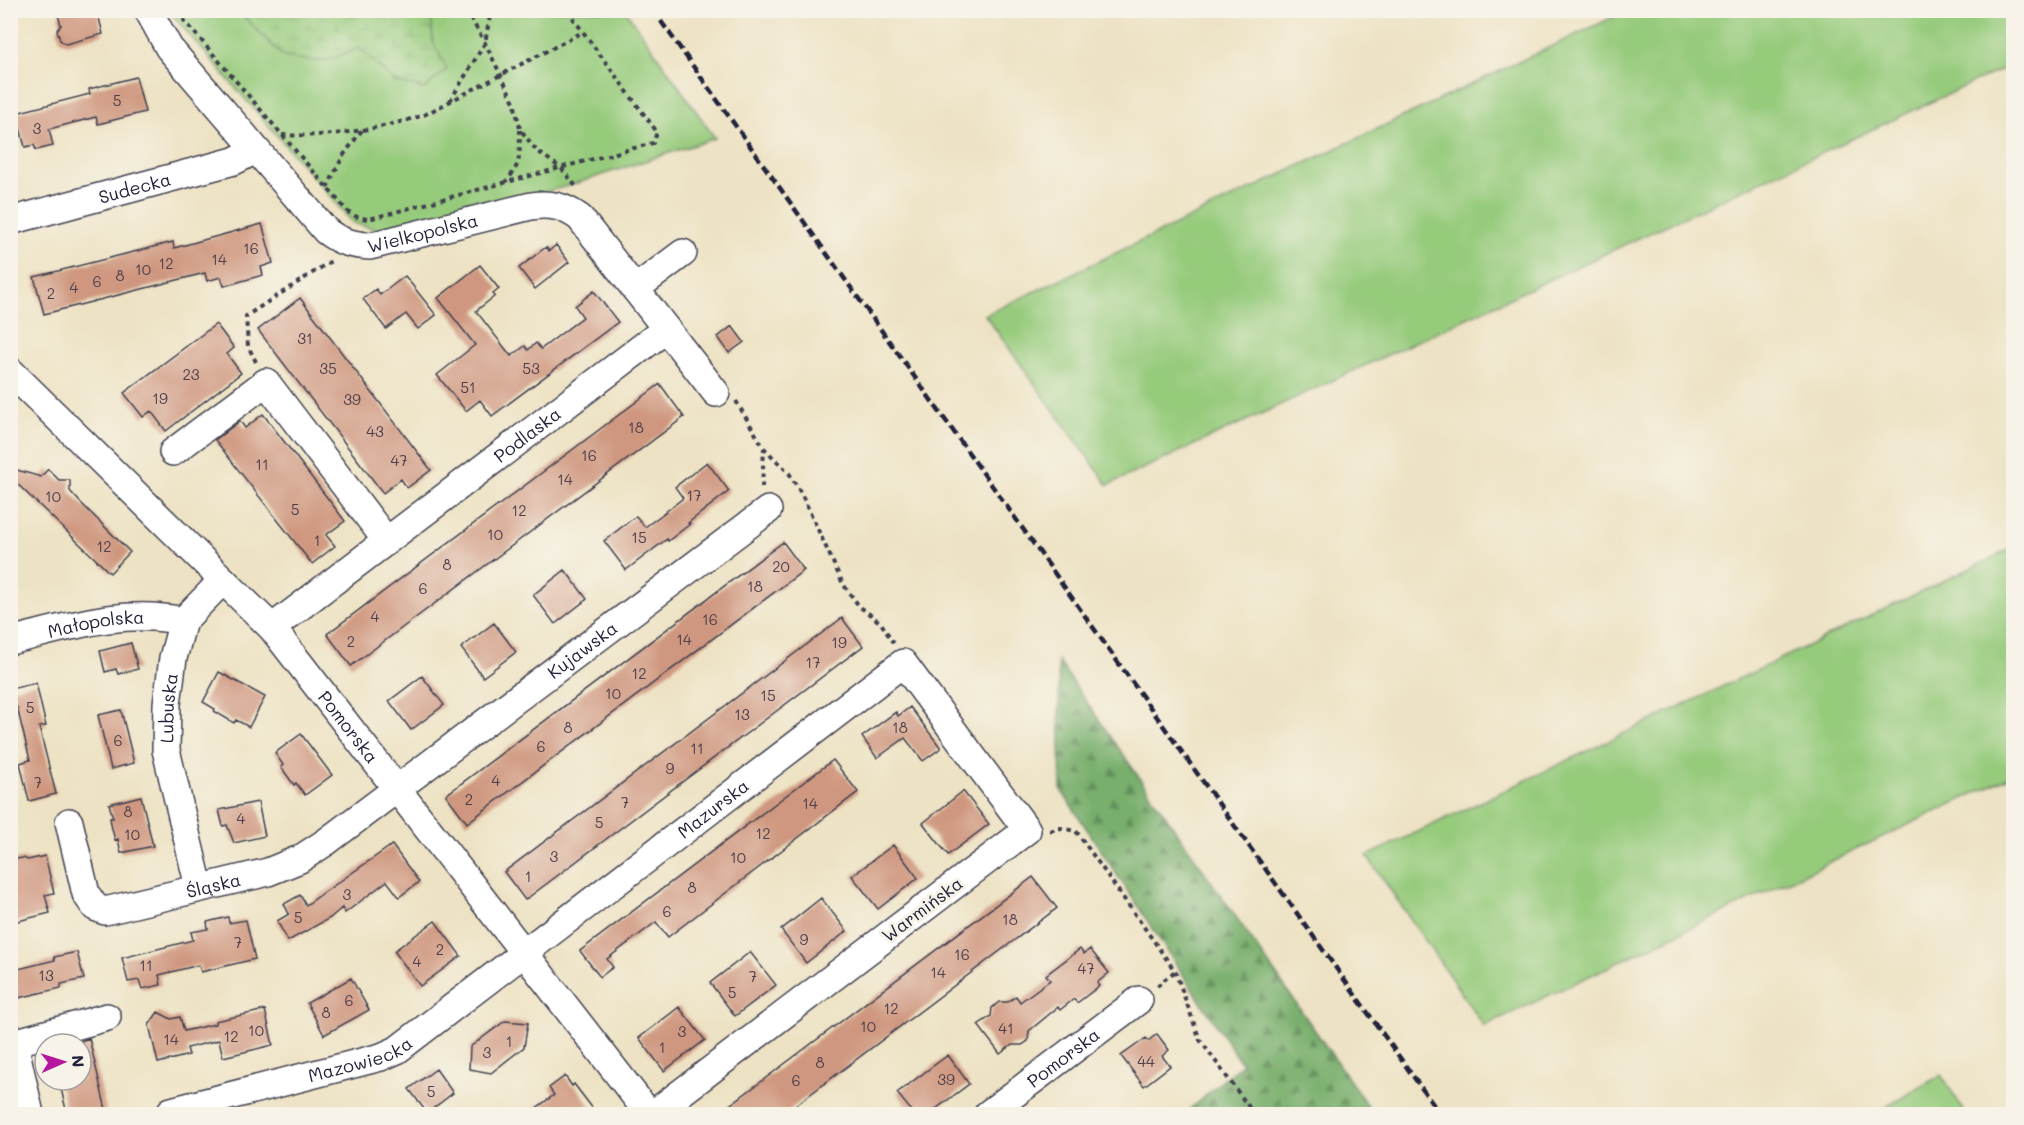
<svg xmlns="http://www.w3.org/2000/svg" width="2024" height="1125" viewBox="0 0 2024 1125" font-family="Mali,sans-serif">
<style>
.green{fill:#96cb7c;stroke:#5c765c;stroke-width:1.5}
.forest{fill:url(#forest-firs);stroke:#4d6854;stroke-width:1.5}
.wetland{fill:url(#wetland-marsh);stroke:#5c765c;stroke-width:1.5}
.building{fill:#cf977f}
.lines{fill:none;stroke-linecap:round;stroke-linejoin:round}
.minor-casing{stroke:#403f4f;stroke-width:30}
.path{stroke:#403f4f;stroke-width:4;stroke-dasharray:4.5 4.5;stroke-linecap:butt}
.minor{stroke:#fff;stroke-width:27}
.rail{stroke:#22223b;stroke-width:4.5;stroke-dasharray:9 4.5;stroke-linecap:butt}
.labels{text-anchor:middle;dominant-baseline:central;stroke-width:6;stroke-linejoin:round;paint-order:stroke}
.number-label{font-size:15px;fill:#4d3f4c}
.street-label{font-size:18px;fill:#22223b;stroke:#f7f3e8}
</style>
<defs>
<pattern id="forest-firs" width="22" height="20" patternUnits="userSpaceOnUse" patternTransform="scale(1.5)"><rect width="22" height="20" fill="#78af6c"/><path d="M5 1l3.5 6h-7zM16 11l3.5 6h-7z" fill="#628e5a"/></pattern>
<pattern id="wetland-marsh" width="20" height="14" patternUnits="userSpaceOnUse" patternTransform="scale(1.5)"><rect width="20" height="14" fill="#96cb7c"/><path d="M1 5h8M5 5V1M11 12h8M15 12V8" fill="none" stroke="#81ae6c"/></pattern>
</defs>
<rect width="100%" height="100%" fill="#f7f3e8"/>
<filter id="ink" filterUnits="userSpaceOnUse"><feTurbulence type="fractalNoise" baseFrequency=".0167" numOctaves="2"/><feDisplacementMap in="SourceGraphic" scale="12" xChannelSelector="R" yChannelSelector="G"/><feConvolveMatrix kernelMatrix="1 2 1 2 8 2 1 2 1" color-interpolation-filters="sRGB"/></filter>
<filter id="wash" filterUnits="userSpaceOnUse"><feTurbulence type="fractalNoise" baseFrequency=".008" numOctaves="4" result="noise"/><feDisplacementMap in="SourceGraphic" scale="24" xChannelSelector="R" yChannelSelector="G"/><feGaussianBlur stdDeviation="1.35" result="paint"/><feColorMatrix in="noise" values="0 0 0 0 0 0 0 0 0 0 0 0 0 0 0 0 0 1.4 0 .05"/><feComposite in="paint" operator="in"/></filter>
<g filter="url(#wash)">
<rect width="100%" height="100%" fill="#ede2c3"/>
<path class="green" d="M1628,10l385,1v53l-905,421 -123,-170z
M169,11h457l89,127 -147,48 -178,47 -37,-10z
M2013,548v227l-529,251 -117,-170z
M1941,1075l25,39h-92z"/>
<path class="forest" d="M1058,661l315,453h-189l58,-50 -181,-274z"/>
<path class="wetland" d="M238,11h193l2,31 14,27 -23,20 -29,-7 -36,-34 -36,14 -39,-5z"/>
<g id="blocks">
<path class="building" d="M69,10h28l6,24 -37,10 -6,-4 -3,-10 4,-5 -3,-10z
M136,77l9,35 -47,12 -2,-7 -47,12 4,17 -17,4 -2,-5 -9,2 -9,-34 74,-19 -1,-5z
M262,224l11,39 -12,4 2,8 -39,11 -3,-9 -14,4 -2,-8 -161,41 -10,-37 139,-35 1,6z
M556,245l13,17 -34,27 -16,-21 27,-21 3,4z
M480,265l19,24 -6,5 2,2 -19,15 35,45 14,-10 3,4 8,-7 5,6 42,-32 -8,-11 19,-15 24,31 -126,94 -12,-16 -14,11 -29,-36 38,-30 -37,-47z
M405,276l31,39 -18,14 -12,-15 -20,15 -23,-30 13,-10 4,6z
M300,298l131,172 -24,18 -6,-9 -18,14 -125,-163z
M216,324l18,24 -7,6 14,19 -75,58 -15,-20 -8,6 -19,-24z
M732,326l12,16 -15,11 -11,-16z
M660,384l24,33 -333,249 -24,-32z
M263,414l82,107 -19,14 9,11 -23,18 -97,-124 25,-19 5,7z
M707,462l22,29 -41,32 2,1 -22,17 -1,-2 -41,31 -22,-29 32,-25 9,11 19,-14 19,-15 -8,-11z
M10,468l31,9 7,-8 11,11h11v11l9,10 51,51 -20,21 -100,-96z
M783,542l21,28 -337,253 -21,-28z
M565,570l22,29 -32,25 -22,-29z
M842,618l21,28 -338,254 -21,-28z
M494,623l22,29 -33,25 -22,-29z
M131,643l7,26 -20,5 -2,-5 -11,3 -5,-21z
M219,672l46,25 -16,30 -13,-7 -2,3 -20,-12 1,-2 -12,-7z
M422,676l22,29 -33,25 -22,-29z
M36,683l10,43 -7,1 17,67 -27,7 -9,-38 10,-3 -13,-53 -7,1v-19z
M910,707l31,41 -18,13 -18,-23 -28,20 -15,-21 34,-25 2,4z
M121,710l13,53 -23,6 -13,-54z
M301,734l31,41 -27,20 -9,-12 -2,2 -13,-18 2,-2 -8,-12z
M833,760l25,32 -190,145 -12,-15 -49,37 6,8 -13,10 -20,-26z
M963,791l26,33 -41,31 -25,-32z
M141,796l12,50 -32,7 -3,-14 -3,1 -3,-11 -2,-11h3l-4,-14z
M258,802l7,34 -31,7 -7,-18 -4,1 -4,-16z
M392,845l27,37 -20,15 -12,-16 -42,32 -3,-5 -12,10 -42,23 -11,-20 12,-7 -5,-10 16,-9 6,10z
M893,845l25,33 -40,31 -26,-33z
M45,856l9,37 -9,2 5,18 -40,10v-56l6,-8 7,-1 5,2z
M1033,877l24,31 -273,206h-66z
M821,898l26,33 -41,32 -25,-33z
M228,917l1,6 17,-3 9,39 -54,13 -2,-7 -40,10 2,10 -19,4 -3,-9 -11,2 -6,-24 71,-18 -2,-8 17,-3 -1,-7z
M435,921l26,35 -41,30 -26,-35z
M1080,949l4,5 6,-5 19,24 -12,10 2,3 -22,17 -3,-4 -14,11 -2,-3 -29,24 -1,10 -6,4h-10l-12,9 -22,-29 13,-9 1,-8 7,-6h9l8,-6 4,6 30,-22 -4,-5z
M77,952l7,27 -23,5v4l-51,12v-29l45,-11 -1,-3z
M750,952l26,33 -41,31 -25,-33z
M351,978l18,32 -45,25 -17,-32z
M679,1007l26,33 -41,31 -25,-33z
M265,1010l8,35 -50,12 -4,-17 -32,8 2,7 -31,8 -9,-38 9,-13 13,7 9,-2 4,14 31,-7v-3z
M505,1021l23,2 -4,24 -33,26 -22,-4 1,-22z
M1157,1034l12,16 -7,6 8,10 -26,20 -23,-30 25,-18 2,3z
M89,1038l18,76h-40l-8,-34h22v-39z
M948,1055l21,29 -40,30h-15l-17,-21z
M436,1069l17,24 -26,20 -18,-24z
M565,1076l7,10 2,-2 23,30h-69l26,-19 -5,-7z"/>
</g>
</g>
<g filter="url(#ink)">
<use href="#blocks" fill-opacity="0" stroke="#403f4f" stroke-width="1.5"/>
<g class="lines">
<defs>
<g id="minor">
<path id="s1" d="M148,10l21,38 157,183c14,11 26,14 44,15l161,-40c19,-3 33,0 49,12l136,175"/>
<path id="s2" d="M10,221l224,-60 10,-5 10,-8"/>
<path d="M635,289l48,-36"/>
<path id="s3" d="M10,371l262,257 377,486"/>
<path d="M173,452l93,-70 120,158"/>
<path id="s4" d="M272,628l394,-299"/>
<path id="s5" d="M10,641c58,-14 113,-33 173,-20"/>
<path id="s6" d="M69,822l17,72 9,13 10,4 163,-39 32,-13 26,-17 442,-332"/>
<path id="s7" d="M199,887l-33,-137 1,-46 6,-46 10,-37 40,-41"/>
<path d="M14,1043l16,71"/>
<path d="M10,1044l97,-27"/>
<path id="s8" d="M171,1111l210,-54 16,-7 506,-387 124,167 -374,284"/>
<path id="s9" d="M988,1114l151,-114"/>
</g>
</defs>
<use href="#minor" class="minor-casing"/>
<path class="path" d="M466,10l19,33 29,59 6,27 16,21 26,19 16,20
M183,19l165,193 11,6 10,1 284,-76 4,-11 -90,-122
M450,101l35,-58 6,-33
M282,135c45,3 99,-6 142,-20l159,-83
M504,183c19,-19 15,-28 16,-53
M327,188l16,-32 19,-26
M256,362l-8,-16 -2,-30 85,-55
M736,401l28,47 25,25 13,22 41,89 16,22 22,17 13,21
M762,487l2,-39
M1050,831l10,-3 16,3 99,140 25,69 54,74
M1157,986l18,-15"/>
<use href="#minor" class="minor"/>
<path class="rail" d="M653,10l787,1104"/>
</g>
</g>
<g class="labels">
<g class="number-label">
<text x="117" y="100">5</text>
<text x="37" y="128">3</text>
<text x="251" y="248">16</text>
<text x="219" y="259">14</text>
<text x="166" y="263">12</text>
<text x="143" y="269">10</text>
<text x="120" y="275">8</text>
<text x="97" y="281">6</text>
<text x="74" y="287">4</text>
<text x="51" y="293">2</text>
<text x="305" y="338">31</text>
<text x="328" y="368">35</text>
<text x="531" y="368">53</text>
<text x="191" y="374">23</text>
<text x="468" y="387">51</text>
<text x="160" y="398">19</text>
<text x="352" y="399">39</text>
<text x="636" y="427">18</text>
<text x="375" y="431">43</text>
<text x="589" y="455">16</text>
<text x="399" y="460">47</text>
<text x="262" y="464">11</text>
<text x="565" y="479">14</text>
<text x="694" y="495">17</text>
<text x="53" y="496">10</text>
<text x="295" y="509">5</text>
<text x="519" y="510">12</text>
<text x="495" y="534">10</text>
<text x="639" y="537">15</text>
<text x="317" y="540">1</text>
<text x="104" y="546">12</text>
<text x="447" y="564">8</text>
<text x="781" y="566">20</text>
<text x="755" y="586">18</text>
<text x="423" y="588">6</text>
<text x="375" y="616">4</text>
<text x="710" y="619">16</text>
<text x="684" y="639">14</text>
<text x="351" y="641">2</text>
<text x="839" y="642">19</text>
<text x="813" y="662">17</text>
<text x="639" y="673">12</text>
<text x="613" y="693">10</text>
<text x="768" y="695">15</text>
<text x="30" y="707">5</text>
<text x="742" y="714">13</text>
<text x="568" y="727">8</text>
<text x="900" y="727">18</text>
<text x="118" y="740">6</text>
<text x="541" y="746">6</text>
<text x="697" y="748">11</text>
<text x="670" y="768">9</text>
<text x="496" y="780">4</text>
<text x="38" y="782">7</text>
<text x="469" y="799">2</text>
<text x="625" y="802">7</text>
<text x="810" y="803">14</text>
<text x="128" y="811">8</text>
<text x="241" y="818">4</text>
<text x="599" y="822">5</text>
<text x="763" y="833">12</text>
<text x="132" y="834">10</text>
<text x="554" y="856">3</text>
<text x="738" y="857">10</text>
<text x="528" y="876">1</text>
<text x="692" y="887">8</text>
<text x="347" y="894">3</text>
<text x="667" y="911">6</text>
<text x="298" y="917">5</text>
<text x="1010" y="919">18</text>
<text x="804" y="939">9</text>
<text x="238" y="942">7</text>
<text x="440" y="949">2</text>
<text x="962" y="954">16</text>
<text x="417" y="961">4</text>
<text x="146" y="965">11</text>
<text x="1086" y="968">47</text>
<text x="938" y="972">14</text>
<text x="46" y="975">13</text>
<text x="753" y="976">7</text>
<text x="732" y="992">5</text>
<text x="349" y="1000">6</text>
<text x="891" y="1008">12</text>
<text x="326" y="1012">8</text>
<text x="868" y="1026">10</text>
<text x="1006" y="1028">41</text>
<text x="256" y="1030">10</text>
<text x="682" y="1031">3</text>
<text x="231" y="1036">12</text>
<text x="171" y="1039">14</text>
<text x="509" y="1041">1</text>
<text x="662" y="1047">1</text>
<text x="487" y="1052">3</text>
<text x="1146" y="1061">44</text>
<text x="820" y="1062">8</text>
<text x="946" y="1079">39</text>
<text x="796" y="1080">6</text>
<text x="431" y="1091">5</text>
</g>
<g class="street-label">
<text stroke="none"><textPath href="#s2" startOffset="129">Sudecka</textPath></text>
<text stroke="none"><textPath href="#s1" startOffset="386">Wielkopolska</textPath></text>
<text stroke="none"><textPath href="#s4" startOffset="320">Podlaska</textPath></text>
<text stroke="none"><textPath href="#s5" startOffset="88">Małopolska</textPath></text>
<text stroke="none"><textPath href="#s6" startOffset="654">Kujawska</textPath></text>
<text stroke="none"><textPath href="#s7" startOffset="183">Lubuska</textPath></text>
<text stroke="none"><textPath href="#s3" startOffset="492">Pomorska</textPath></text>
<text stroke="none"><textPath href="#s8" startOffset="632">Mazurska</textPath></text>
<text stroke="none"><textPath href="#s6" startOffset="212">Śląska</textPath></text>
<text transform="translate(922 909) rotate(-37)">Warmińska</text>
<text stroke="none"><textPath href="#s8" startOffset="196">Mazowiecka</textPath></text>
<text stroke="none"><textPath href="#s9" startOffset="94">Pomorska</textPath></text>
</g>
</g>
<rect width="2024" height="1125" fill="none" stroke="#f7f3e8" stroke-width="36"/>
<g transform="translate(63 1062) rotate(87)"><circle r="28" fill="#f7f3e8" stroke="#a29fa3" stroke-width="1.5"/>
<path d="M0-4.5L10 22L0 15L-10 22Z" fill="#b5179e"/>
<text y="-9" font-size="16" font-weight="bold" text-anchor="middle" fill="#22223b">N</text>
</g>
</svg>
